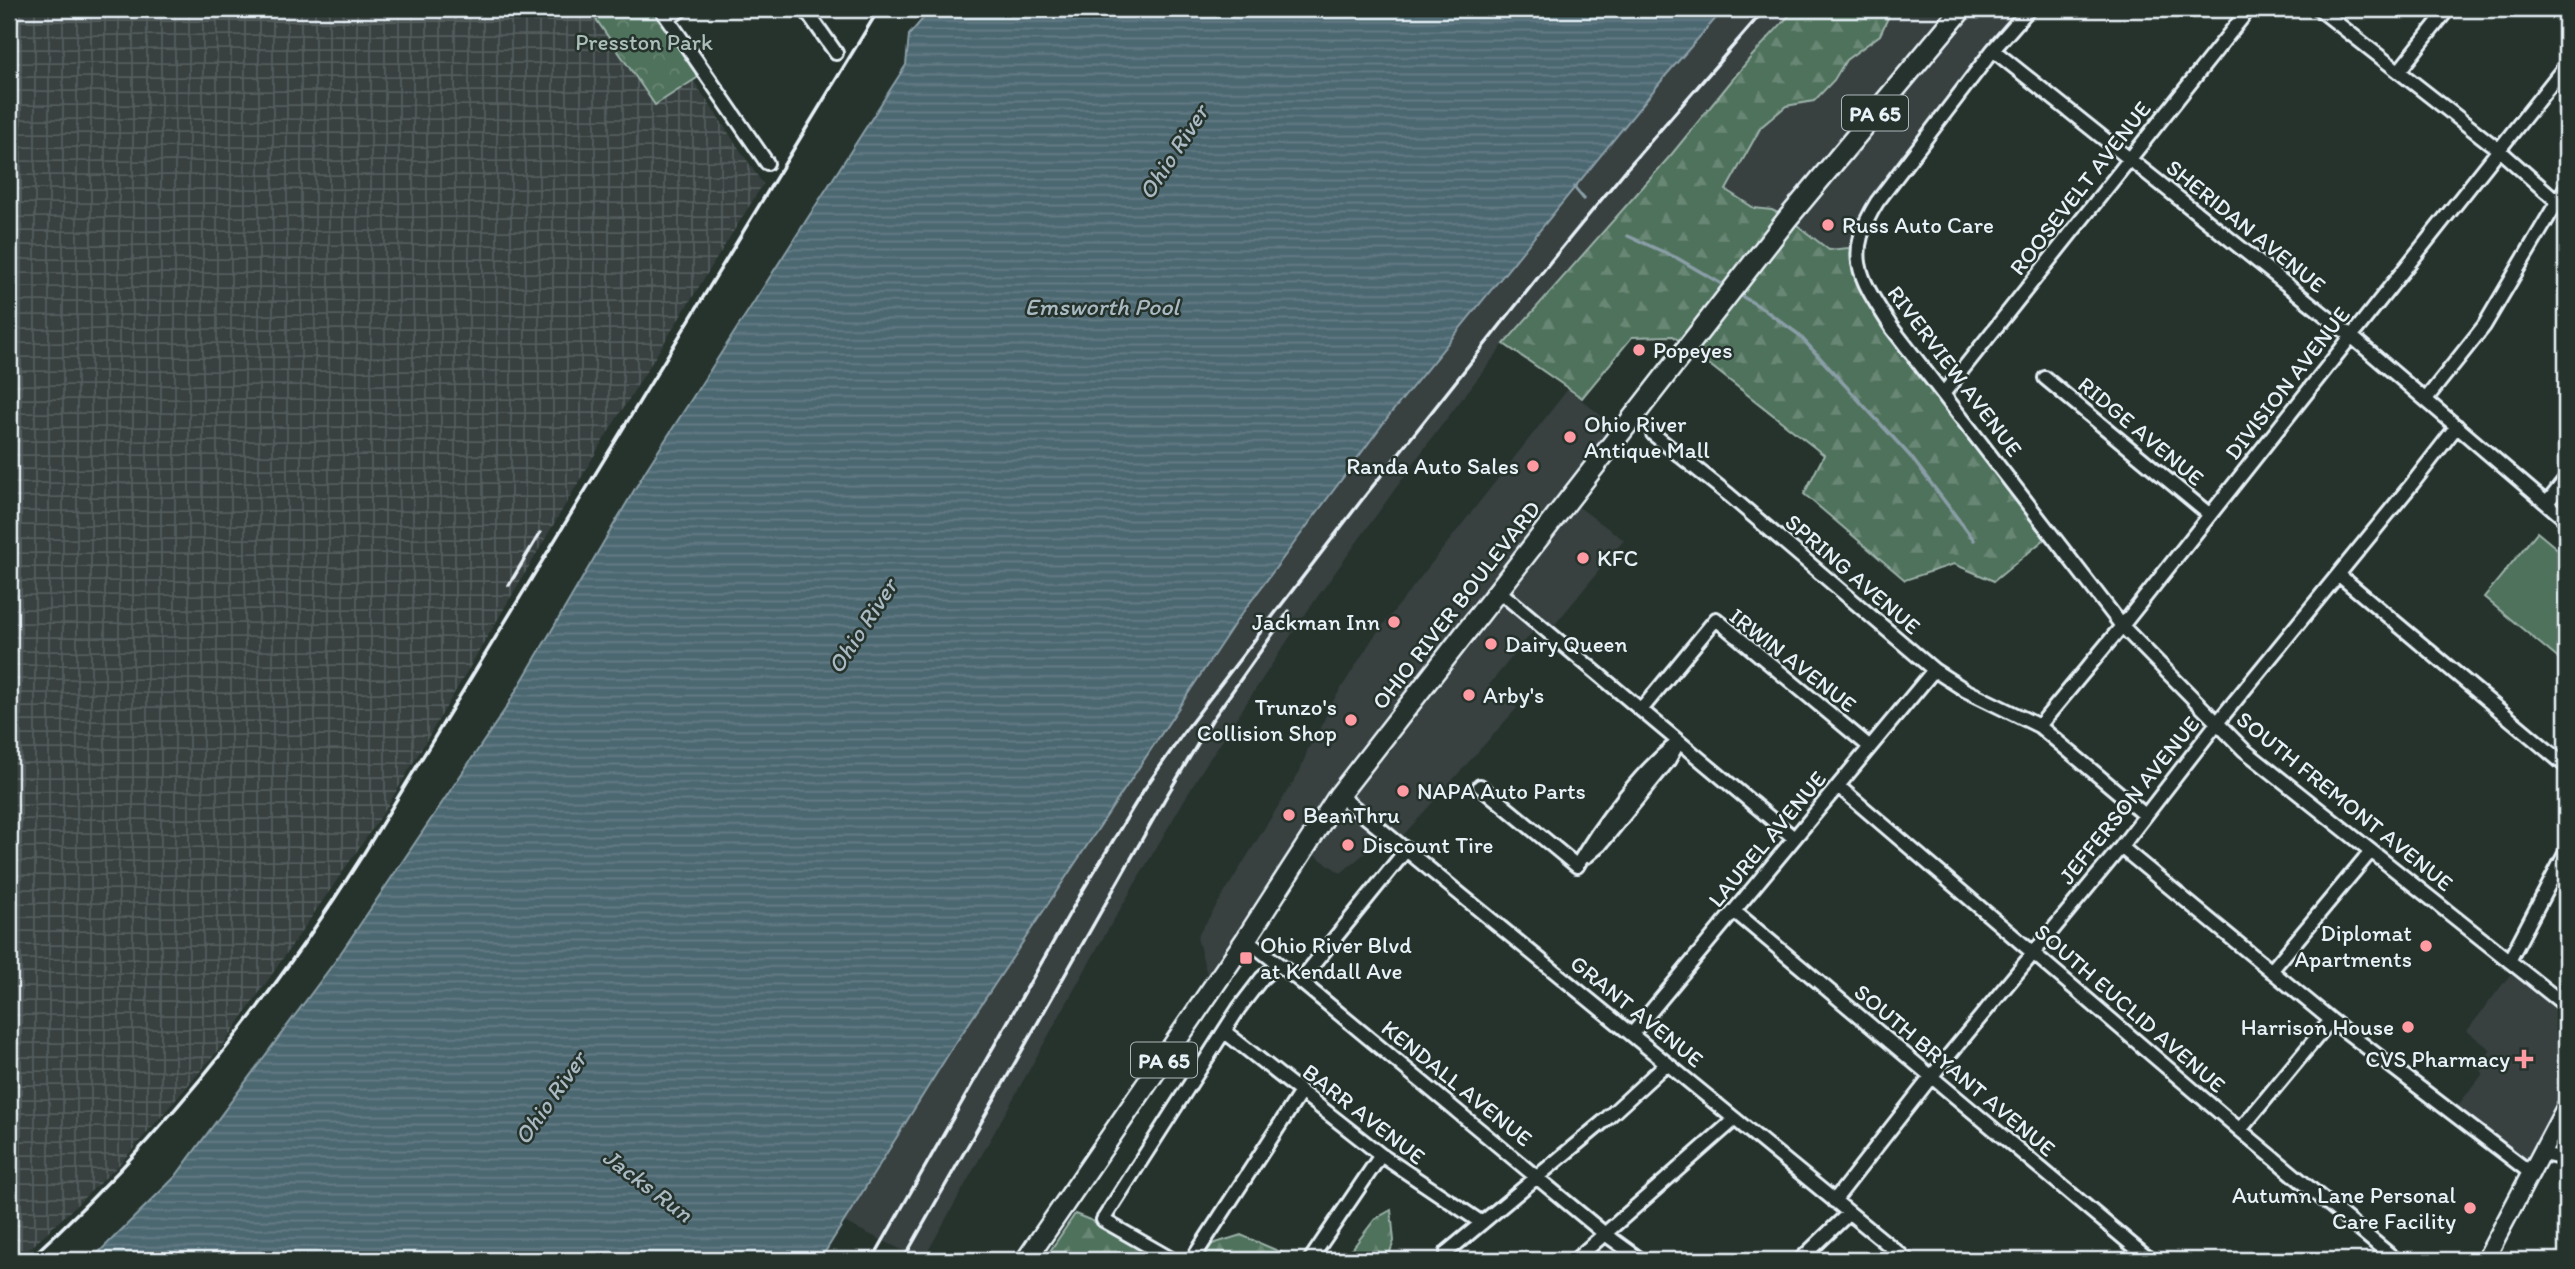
<svg xmlns="http://www.w3.org/2000/svg" width="2575" height="1269" viewBox="0 0 2575 1269" font-family="Itim,sans-serif">
<style>
.built{fill:#374141}
.industrial{fill:url(#industrial-grid)}
.grass{fill:#50725c;stroke:#9cb2aa;stroke-width:2}
.forest{fill:url(#forest-firs);stroke:#9cb2aa;stroke-width:2}
.park{fill:url(#park-crowns);stroke:#9cb2aa;stroke-width:2}
.water{fill:url(#water-rules);stroke:#8a9ea7;stroke-width:2}
.lines{fill:none;stroke-linecap:round;stroke-linejoin:round}
.stream{stroke:#8a9ea7;stroke-width:3.5}
.minor-casing{stroke:#e8f1f8;stroke-width:18}
.tertiary-casing{stroke:#e8f1f8;stroke-width:21}
.trunk-casing{stroke:#e8f1f8;stroke-width:24}
.minor{stroke:#26332d;stroke-width:12}
.tertiary{stroke:#26332d;stroke-width:16}
.trunk{stroke:#26332d;stroke-width:19}
.rail{stroke:#e8f1f8;stroke-width:3.5}
.poi-dot{fill:#ff9aa2;stroke:#26332d;stroke-width:2.5}
.labels{text-anchor:middle;dominant-baseline:central;stroke-width:5;stroke-linejoin:round;paint-order:stroke}
.shield{fill:#26332d;stroke:#aeb8bb;stroke-width:2}
.shield-label{font-size:21px;font-weight:bold;fill:#e8f1f8}
.park-label{font-size:23px;fill:#abbeba;stroke:#26332d}
.street-label{font-size:23px;fill:#e8f1f8;stroke:#26332d}
.poi-label{font-size:23px;fill:#e8f1f8;stroke:#26332d;text-anchor:start}
.water-label{font-size:24px;font-style:italic;fill:#aabac2;stroke:#26332d}
</style>
<defs>
<pattern id="industrial-grid" width="8" height="8" patternUnits="userSpaceOnUse" patternTransform="scale(1.75)"><rect width="8" height="8" fill="#374141"/><path d="M0 4h8M4 0v8" fill="none" stroke="#545d5d"/></pattern>
<pattern id="forest-firs" width="22" height="20" patternUnits="userSpaceOnUse" patternTransform="scale(1.75)"><rect width="22" height="20" fill="#50725c"/><path d="M5 1l3.5 6h-7zM16 11l3.5 6h-7z" fill="#698774"/></pattern>
<pattern id="park-crowns" width="20" height="18" patternUnits="userSpaceOnUse" patternTransform="scale(1.75)"><rect width="20" height="18" fill="#50725c"/><path d="M2 6a3 3 0 1 1 6 0M12 15a3 3 0 1 1 6 0" fill="none" stroke="#698774"/></pattern>
<pattern id="water-rules" width="6" height="5" patternUnits="userSpaceOnUse" patternTransform="scale(1.75)"><rect width="6" height="5" fill="#4c6771"/><path d="M0 2.5h6" fill="none" stroke="#667d86"/></pattern>
</defs>
<rect width="100%" height="100%" fill="#26332d"/>
<filter id="ink" filterUnits="userSpaceOnUse"><feTurbulence type="fractalNoise" baseFrequency=".0143" numOctaves="2"/><feDisplacementMap in="SourceGraphic" scale="14" xChannelSelector="R" yChannelSelector="G"/><feConvolveMatrix kernelMatrix="1 2 1 2 8 2 1 2 1" color-interpolation-filters="sRGB"/></filter>
<g filter="url(#ink)">
<path class="built" d="M1724,9h71l-44,48 -80,98 -167,189 -75,98 -126,175 -104,158 -100,170 -176,315 -79,-38 107,-172 286,-430 154,-207 276,-339z
M1892,9h137l-152,193 -19,45 -29,3 -41,-32 -16,-8 -18,-2 -28,-18 35,-63 25,-21 28,-5 20,-21 12,-20 34,-25z
M1568,389l53,43 -52,68 55,40 -76,93 -10,-8 -49,60 28,23 -119,133 -10,-7 -47,39 -36,-24 -94,141 -14,-53 103,-166 8,-22 14,-24 8,-19 43,-68z
M2516,967l40,30 10,-19v128l-34,68 -80,-61 30,-38 -1,-11 10,-14 -24,-19z"/>
<path class="industrial" d="M9,9h580l66,96 38,-25 70,104 -159,255 -218,370 -162,235 -103,119 -103,97h-9z"/>
<path class="grass" d="M2537,532l29,24v109l-82,-68z"/>
<path class="forest" d="M1795,9h97l-12,26 -34,25 -12,20 -20,21 -28,5 -25,21 -35,63 28,18 18,2 16,8 41,32 29,-3 7,38 187,248 -58,48 -40,-17 -49,16 -101,-86 20,-39 -151,-119 -41,1 -50,61 -78,-54 167,-189 80,-98z
M1391,1210l3,31 -7,19h-65l30,-11 23,-30z
M1075,1214l102,41 64,-20 51,22 30,3h-278z"/>
<path class="park" d="M589,9h65l46,67 -45,29z"/>
<path class="water" d="M931,9h793l-57,65 -276,339 -154,207 -286,430 -131,210h-729l84,-83 161,-217 170,-252 140,-238 260,-405 3,-30z"/>
<g class="lines">
<path class="stream" d="M1574,187l10,12
M1628,236l49,22 48,28
M1738,294l24,14 36,26 113,123 63,83"/>
<defs>
<path id="minor" d="M661,9l106,154
M805,9l31,44
M2029,9l-36,41 -116,152c-34,55 -17,76 15,126l230,298 122,124 322,256
M2319,9l180,141 67,59
M668,19l14,-10
M1993,50l358,286 215,184
M2399,71l49,-62
M2045,378l165,137
M1943,394l306,-385
M2426,399l58,-73 82,-139
M1653,434l76,61 205,175 31,20 74,36 106,89
M2547,503l19,-24
M2339,575l227,191
M1499,591l295,247
M1641,710l75,-91 154,128
M2039,726l83,-100 444,-561
M1480,786l97,80
M1838,786l402,344 156,130
M1339,795l568,465
M2121,847l210,173 201,154
M1587,856l13,-11 68,-84 9,-16
M1577,866c22,-39 66,-98 102,-124
M1734,911l416,349
M1246,939l54,42 305,253 36,26
M2509,961l57,-109
M2271,971l100,-120
M1300,981l107,-132
M1225,1032l156,123 101,68
M1632,1034l302,-364
M2240,1130l91,-110
M2542,1154l24,5
M1834,1201l97,-124 190,-230 96,-124 195,-239 45,-58
M1173,1260l-70,-40 136,-212 23,-30 16,-14
M1192,1260l109,-168
M1310,1260l71,-105
M1448,1260l-1,-8 156,-130 64,-59
M1575,1260l160,-141
M1800,1260l49,-47"/>
<path id="tertiary" d="M2485,1260l81,-154"/>
<path id="trunk" d="M1026,1260l220,-321 93,-144 449,-577 174,-209"/>
</defs>
<use href="#minor" class="minor-casing"/>
<use href="#tertiary" class="tertiary-casing"/>
<use href="#trunk" class="trunk-casing"/>
<use href="#minor" class="minor"/>
<use href="#tertiary" class="tertiary"/>
<use href="#trunk" class="trunk"/>
<path class="rail" d="M509,585l31,-52
M28,1260c131,-119 242,-258 336,-407l515,-844
M872,1260l208,-365 63,-104 41,-59 177,-231 190,-240 78,-95 136,-157
M903,1260l263,-463 46,-77 77,-109"/>
</g>
</g>
<g class="poi-dot">
<circle cx="1828" cy="225" r="7"/>
<circle cx="1639" cy="350" r="7"/>
<circle cx="1570" cy="437" r="7"/>
<circle cx="1533" cy="466" r="7"/>
<circle cx="1583" cy="558" r="7"/>
<circle cx="1394" cy="622" r="7"/>
<circle cx="1491" cy="644" r="7"/>
<circle cx="1469" cy="695" r="7"/>
<circle cx="1351" cy="720" r="7"/>
<circle cx="1403" cy="791" r="7"/>
<circle cx="1289" cy="815" r="7"/>
<circle cx="1348" cy="845" r="7"/>
<circle cx="2426" cy="946" r="7"/>
<rect x="1239" y="951" width="14" height="14" rx="3.5"/>
<circle cx="2408" cy="1027" r="7"/>
<path d="M2520.5 1048.5h7v7h7v7h-7v7h-7v-7h-7v-7h7z"/>
<circle cx="2470" cy="1208" r="7"/>
</g>
<g class="labels">
<g class="shield">
<rect x="1842" y="95.5" width="66" height="35" rx="5"/>
<rect x="1131" y="1042.5" width="66" height="35" rx="5"/>
</g>
<g class="shield-label">
<text x="1875" y="113">PA 65</text>
<text x="1164" y="1060">PA 65</text>
</g>
<g class="park-label">
<text x="644" y="42">Presston Park</text>
</g>
<g class="street-label">
<text transform="translate(2080 188) rotate(-52)">ROOSEVELT AVENUE</text>
<text transform="translate(2246 226) rotate(39)">SHERIDAN AVENUE</text>
<text transform="translate(1955 371) rotate(53)">RIVERVIEW AVENUE</text>
<text transform="translate(2287 383) rotate(-52)">DIVISION AVENUE</text>
<text transform="translate(2141 431) rotate(40)">RIDGE AVENUE</text>
<text transform="translate(1853 574) rotate(41)">SPRING AVENUE</text>
<text transform="translate(1456 605) rotate(-52)">OHIO RIVER BOULEVARD</text>
<text transform="translate(1793 660) rotate(38)">IRWIN AVENUE</text>
<text transform="translate(2129 800) rotate(-51)">JEFFERSON AVENUE</text>
<text transform="translate(2345 801) rotate(39)">SOUTH FREMONT AVENUE</text>
<text transform="translate(1767 839) rotate(-50)">LAUREL AVENUE</text>
<text transform="translate(2130 1008) rotate(41)">SOUTH EUCLID AVENUE</text>
<text transform="translate(1637 1011) rotate(39)">GRANT AVENUE</text>
<text transform="translate(1955 1070) rotate(40)">SOUTH BRYANT AVENUE</text>
<text transform="translate(1457 1083) rotate(39)">KENDALL AVENUE</text>
<text transform="translate(1364 1114) rotate(38)">BARR AVENUE</text>
</g>
<g class="poi-label">
<text x="1842" y="225">Russ Auto Care</text>
<text x="1653" y="350">Popeyes</text>
<text x="1584" y="424">Ohio River<tspan x="1584" dy="26">Antique Mall</tspan></text>
<text x="1519" y="466" text-anchor="end">Randa Auto Sales</text>
<text x="1597" y="558">KFC</text>
<text x="1380" y="622" text-anchor="end">Jackman Inn</text>
<text x="1505" y="644">Dairy Queen</text>
<text x="1483" y="695">Arby's</text>
<text x="1337" y="707" text-anchor="end">Trunzo's<tspan x="1337" dy="26">Collision Shop</tspan></text>
<text x="1417" y="791">NAPA Auto Parts</text>
<text x="1303" y="815">BeanThru</text>
<text x="1362" y="845">Discount Tire</text>
<text x="2412" y="933" text-anchor="end">Diplomat<tspan x="2412" dy="26">Apartments</tspan></text>
<text x="1260" y="945">Ohio River Blvd<tspan x="1260" dy="26">at Kendall Ave</tspan></text>
<text x="2394" y="1027" text-anchor="end">Harrison House</text>
<text x="2510" y="1059" text-anchor="end">CVS Pharmacy</text>
<text x="2456" y="1195" text-anchor="end">Autumn Lane Personal<tspan x="2456" dy="26">Care Facility</tspan></text>
</g>
<g class="water-label">
<text transform="translate(1173 152) rotate(-57)">Ohio River</text>
<text x="1102" y="306">Emsworth Pool</text>
<text transform="translate(862 626) rotate(-57)">Ohio River</text>
<text transform="translate(550 1098) rotate(-55)">Ohio River</text>
<text transform="translate(648 1185) rotate(37)">Jacks Run</text>
</g>
</g>
<rect width="2575" height="1269" fill="none" stroke="#26332d" stroke-width="35"/>
<rect x="18" y="18" width="2540" height="1234" fill="none" stroke="#e8f1f8" stroke-width="2.5" filter="url(#ink)"/>
</svg>
